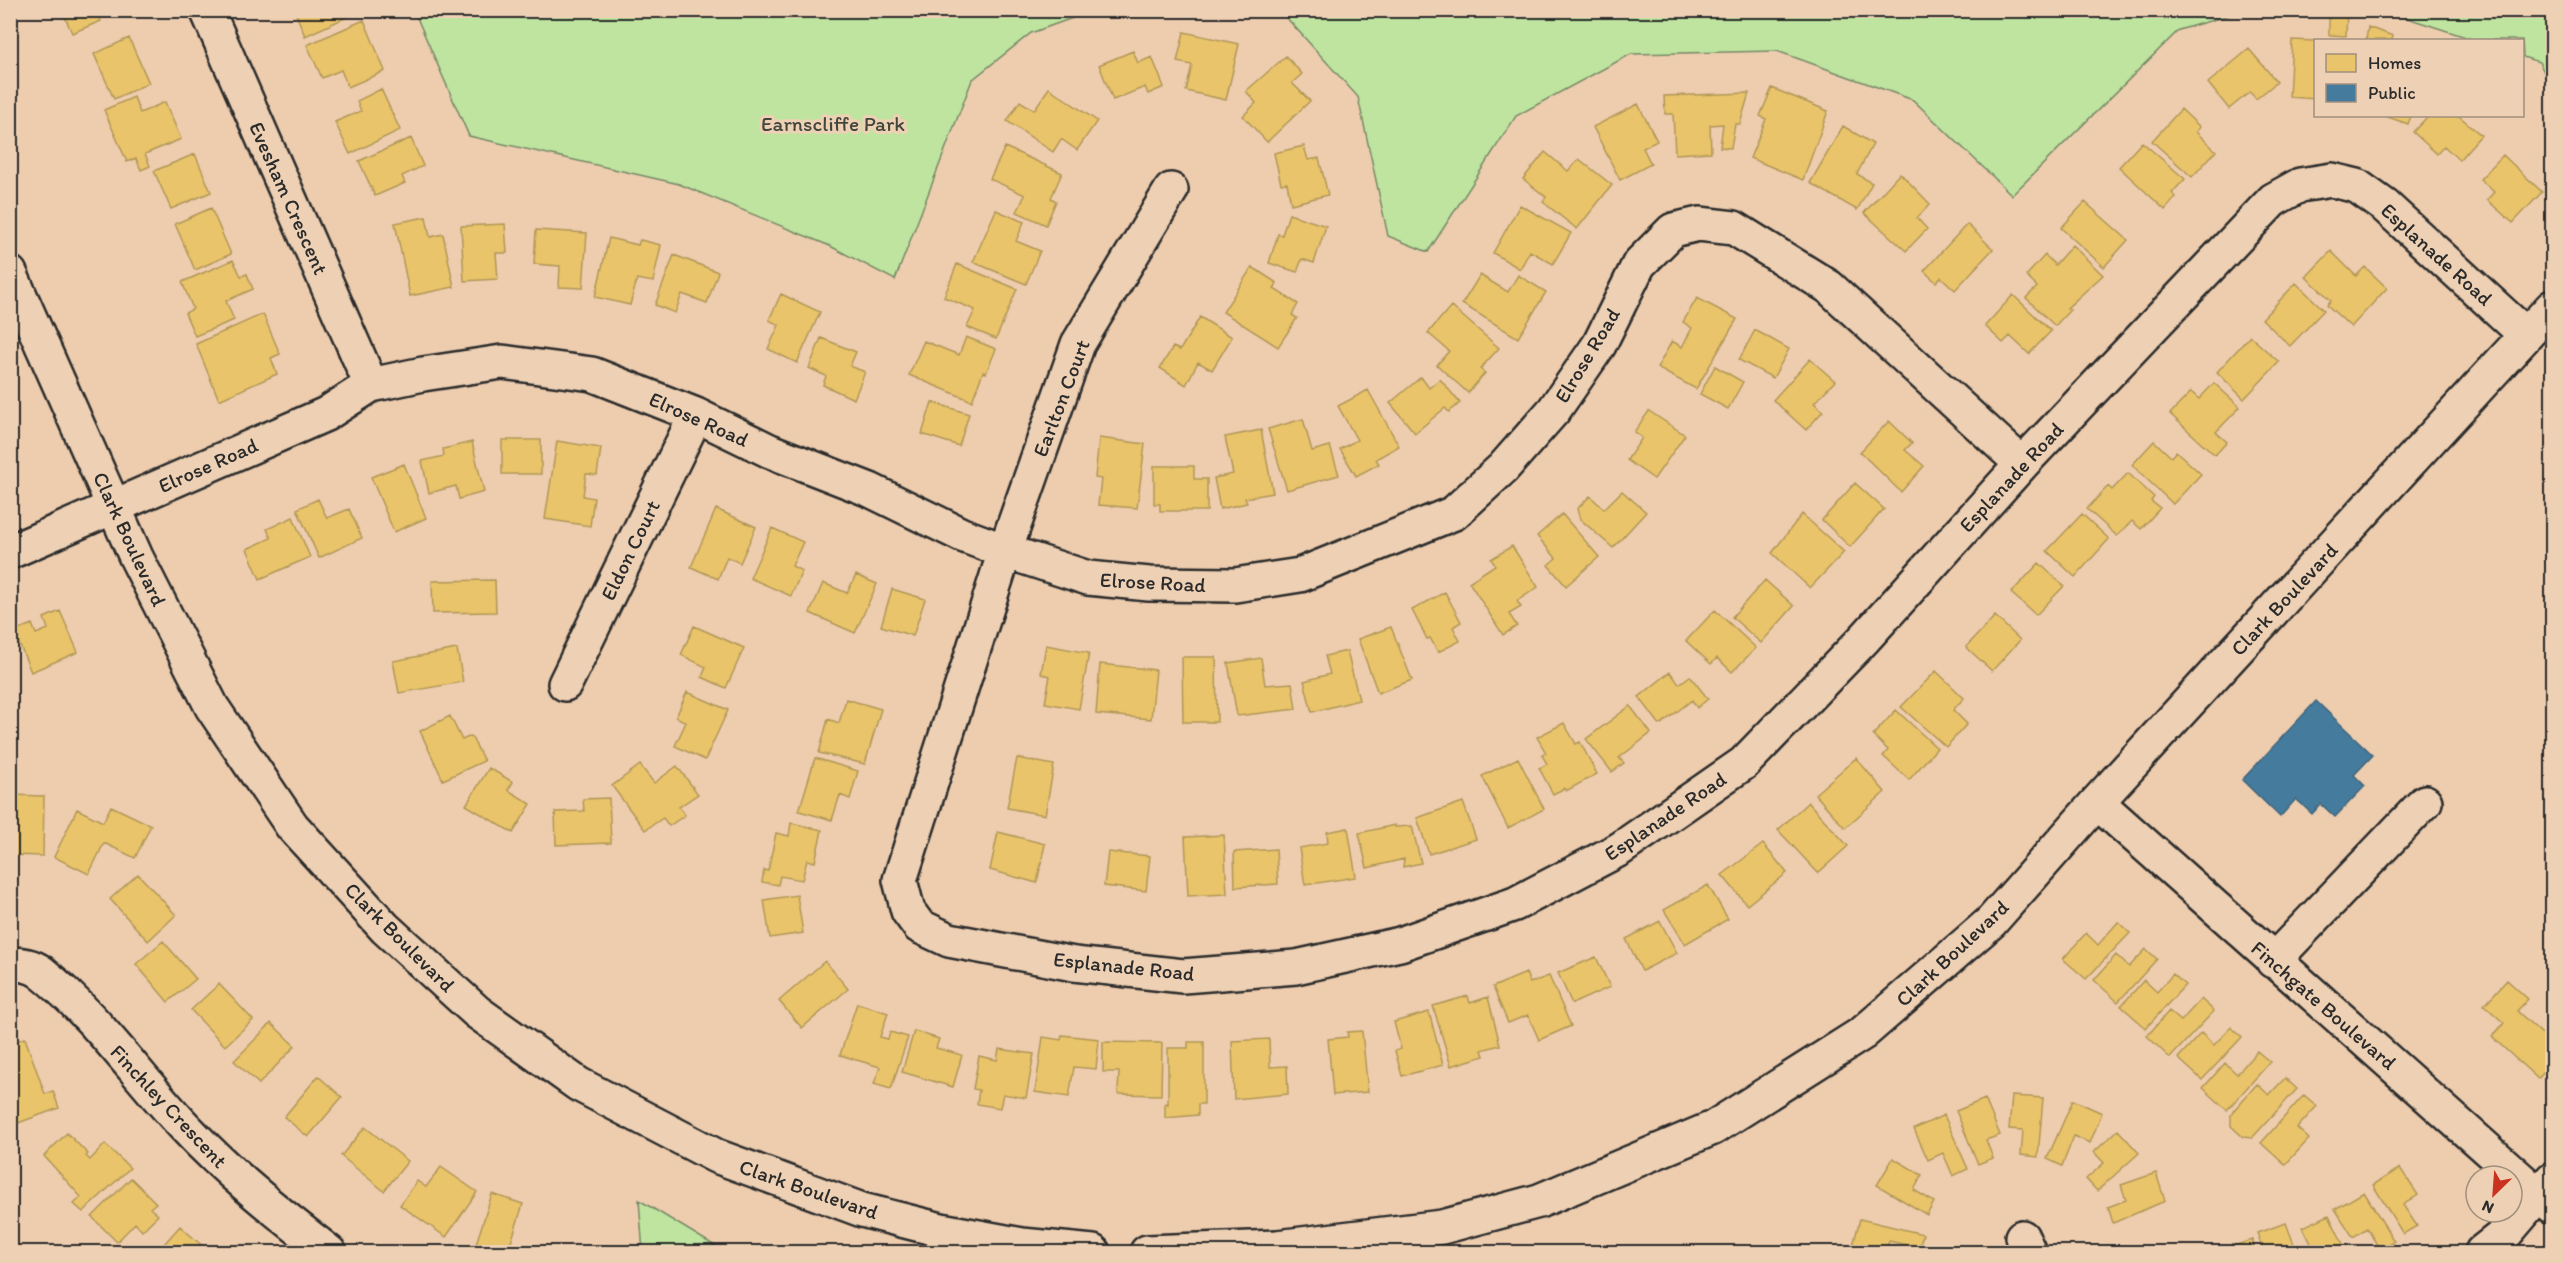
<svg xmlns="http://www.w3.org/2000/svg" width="2563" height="1263" viewBox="0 0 2563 1263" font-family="Itim,sans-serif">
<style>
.green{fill:#bfe49f;stroke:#758865;stroke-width:1.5}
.homes{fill:#e9c46a;stroke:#b09657;stroke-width:1.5}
.public{fill:#457b9d;stroke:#3d637b;stroke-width:1.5}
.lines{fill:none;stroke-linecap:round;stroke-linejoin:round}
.minor-casing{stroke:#2b2b2b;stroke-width:38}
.minor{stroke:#eed1b4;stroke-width:33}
.labels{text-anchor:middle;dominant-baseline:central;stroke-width:6;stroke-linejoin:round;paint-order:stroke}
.park-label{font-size:21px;fill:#41473c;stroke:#eed1b4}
.street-label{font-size:21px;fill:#2b2b2b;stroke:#eed1b4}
</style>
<rect width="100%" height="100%" fill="#eecdaf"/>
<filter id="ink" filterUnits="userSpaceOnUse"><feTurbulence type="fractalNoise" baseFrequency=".0167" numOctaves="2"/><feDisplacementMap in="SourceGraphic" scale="12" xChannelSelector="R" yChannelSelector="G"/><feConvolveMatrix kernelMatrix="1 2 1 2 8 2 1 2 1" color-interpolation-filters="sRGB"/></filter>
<g filter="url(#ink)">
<path class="green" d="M414,11h678l-61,22 -59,47 -77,200 -65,-34 -151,-62 -210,-48z
M1262,11l981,-1v1l-64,19 -167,165 -99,-95 -136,-49 -146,3 -115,62 -88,136 -40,-16 -30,-139 -74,-82z
M2377,11h175v77l-13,-26 -16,-5 -1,-17h-47l-80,-26z
M639,1200l86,52h-82z"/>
<path class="homes" d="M62,10h42l-6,3 3,8 -29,12z
M303,10h49l2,4 -49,22 -9,-22z
M2329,10h18l-1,26 -17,-1z
M364,20l21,51 -37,16 -7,-17 -19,8 -15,-33z
M2368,27l25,9 -1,4h-26z
M1184,32l55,12 -13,56 -40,-9 6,-26 -15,-3z
M129,38l20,45 -35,16 -20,-45z
M2292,40l24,1v58l-27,-2z
M2249,49l28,33 -21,17 -6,-7 -21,17 -21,-26z
M1133,51l5,12 14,-6 12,30 -16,7 -3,-7 -32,13 -14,-35z
M1286,56l16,18 -10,9 18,18 -43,41 -24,-26 13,-13 -10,-12z
M1049,88l48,33 -20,29 -16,-11 -8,13 -46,-31 13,-20 14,9z
M1772,88l56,23 -25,69 -53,-22 16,-39 -6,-3z
M381,89l19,41 -50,24 -15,-32 26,-11 -4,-10z
M1749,93l-9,31h-5l-4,24 -11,-1 3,-23 -13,1 1,27 -36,2 -2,-40h-8l-1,-18z
M134,97l6,16 25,-11 16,37 -36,15 5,12 -9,4 -5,-12 -9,4 -23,-52z
M1638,104l19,37 -14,7 8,16 -31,16 -27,-53z
M2181,109l19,18 -4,5 20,19 -24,26 -40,-36z
M2385,116h26l-3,8z
M2428,116h31l22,19 -22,25 -15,-14 -7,8 -24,-22z
M1843,126l30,18 -16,30 15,9 -15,27 -47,-27z
M411,138l12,28 -21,10 3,7 -30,13 -16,-35z
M2142,142l43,37 -13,14 4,4 -11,13 -46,-43z
M1304,146l4,14 11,-2 9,37 -37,9 -4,-21 -6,1 -7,-31z
M1005,147l57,26 -11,25 5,3 -10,24 -29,-13 8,-17 -35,-16z
M1545,152l23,19 11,-12 33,26 -35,44 -34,-27 3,-5 -23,-18z
M195,154l16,38 -40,17 -17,-38z
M2503,155l39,37 -29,31 -26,-23 7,-8 -14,-13z
M1900,173l30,31 -13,14 10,11 -21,22 -42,-38z
M2085,202l43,38 -24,27 -43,-39z
M1520,205l51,28 -18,31 -23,-13 -10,18 -27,-16z
M211,208l20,46 -36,16 -20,-46z
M996,210l28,12 -8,19 24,10 -14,33 -53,-22z
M1289,214l37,12 -12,37 -12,-4 -5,13 -28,-9 9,-29 4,1z
M426,217l4,20 13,-3 11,53 -44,9 -15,-73z
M505,224l2,29h-11l2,26 -34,2 -3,-55z
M1967,224l26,25 -38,41 -14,-13 -5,5 -12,-11z
M536,230l51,3 -4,55 -24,-1 1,-21 -26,-2z
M609,238l29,7 2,-5 21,5 -8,37 -16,-3 -7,26 -35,-8z
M2072,245l31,30 -36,33 3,2 -15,16 -29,-28 11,-11 -11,-11 19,-21 10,10z
M2331,251l25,25 9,-9 22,21 -36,39 -24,-22 4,-5 -25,-23z
M674,255l44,17 -11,31 -25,-9 -7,19 -20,-8z
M233,260l8,16 6,-2 6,15 -27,12 8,19 -39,16 -10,-23 8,-4 -11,-27z
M957,264l60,25 -21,50 -29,-12 8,-17 -31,-13z
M1252,267l25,16 -3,6 24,15 -6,11 5,3 -19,29 -55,-35z
M1480,275l28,17 10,-17 28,17 -28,46 -56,-34z
M2296,283l28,27 -34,36 -28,-27z
M781,294l39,18 -23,51 -29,-14 11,-24 -10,-5z
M2013,295l38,36 -22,23 -19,-18 -7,7 -18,-17z
M1697,298l40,21 -41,70 -39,-21 15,-27 10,6 10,-19 -9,-6z
M1451,306l48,42 -19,21 5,4 -17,20 -31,-28 12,-14 -21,-18z
M263,314l17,40 -9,4 6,16 -58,26 -23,-56z
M1200,317l32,20 -20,33 -14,-8 -12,23 -26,-17 13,-21 7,3z
M1755,330l34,19 -16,29 -34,-18z
M2250,336l29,26 -35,37 -27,-27z
M966,337l30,12 -10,24 -3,-1 -11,29 -63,-26 15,-34 35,14z
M821,338l35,14 -6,14 15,6 -11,27 -31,-14 3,-9 -17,-8z
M1810,359l25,22 -21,22 9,8 -17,19 -33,-30z
M1715,366l28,16 -15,27 -28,-15z
M1421,377l8,11 11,-9 20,24 -11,9 -4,-4 -30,25 -25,-30z
M2214,383l26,24 -24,25 11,10 -12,13 -45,-41 21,-22 8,7z
M1368,390l31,56 -23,13 3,5 -23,12 -16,-27 17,-9 -19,-34z
M932,402l37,12 -10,32 -37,-12z
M1649,411l36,24 -31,44 -27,-19 15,-22 -8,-6z
M1303,419l9,32 18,-5 9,29 -52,15 -19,-61z
M1889,421l23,22 -7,7 19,16 -23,26 -41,-40z
M1261,430l12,63 -28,5 2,5 -27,6 -6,-31 19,-4 -8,-37z
M1099,438l46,6 -8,64 -39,-3 3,-26 -6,-1z
M502,440h39v34h-39z
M557,441l44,7 -4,27 -11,-1 -3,22 11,2 -4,28 -45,-7z
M2154,441l17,16 5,-6 25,23 -28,30 -41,-39z
M472,442l12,50 -25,7 -3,-13 -27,7 -7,-32 22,-5 -1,-7z
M404,464l22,54 -32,14 -23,-55z
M1154,466h40v13h13v32h-47v-7h-6z
M2128,473l26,24 -3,4 9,7 -19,21 -9,-8 -15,15 -30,-27 21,-23 4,4z
M1855,483l29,26 -34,38 -28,-27z
M1622,491l24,21 -33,36 -33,-29 -3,-10 13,-13 14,13z
M318,499l9,19 22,-9 13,29 -43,20 -22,-49z
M716,509l40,18 -16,36 -13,-6 -9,22 -27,-12z
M1562,514l37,43 -33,29 -18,-21 8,-7 -19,-22z
M1802,514l42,38 -34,36 -38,-35z
M2082,514l27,25 -34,38 -28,-26z
M293,517l17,40 -50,22 -13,-30 24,-11 -4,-9z
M772,528l31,14 -11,24 10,5 -11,25 -41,-18z
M1512,546l26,41 -21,14 4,6 -12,7 8,12 -14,9 -34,-53 26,-17 -4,-6z
M2039,563l25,23 -28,29 -25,-22z
M856,575l21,9 -22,49 -45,-20 13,-30 24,10z
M495,580l1,32 -63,1 -1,-32z
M1765,580l29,26 -33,37 -29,-26z
M892,589l33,10 -12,37 -32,-10z
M1445,592l16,30 -8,5 7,14 -22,11 -8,-14 -3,1 -15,-29z
M1715,610l41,38 -24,24 -15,-14 -6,6 -25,-23z
M60,611l18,41 -47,20 -17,-41 18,-7 4,10 12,-5 -4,-11z
M1995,616l25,24 -28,31 -26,-24z
M694,626l50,22 -18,40 -24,-11 4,-10 -25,-12z
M1391,627l21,53 -34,13 -20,-54z
M1046,645l43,8 -10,56 -34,-6 5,-27 -9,-2z
M457,649l6,33 -64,11 -6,-32z
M1347,651l12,49 -47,12 -8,-31 26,-7 -5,-18z
M1182,657h34l1,65h-34z
M1261,658l4,27 27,-2 4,26 -59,7 -9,-53z
M1100,664l56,6 -5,49 -55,-5z
M1936,671l28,27 -11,12 14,14 -21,23 -45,-40z
M1670,672l9,12 11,-8 18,23 -11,9 -5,-8 -32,25 -21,-28z
M687,692l41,18 -23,50 -30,-14 11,-24 -10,-5z
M846,699l35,10 -16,55 -46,-11 9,-34 11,4z
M1630,706l21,27 -32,25 5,5 -12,9 -26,-33z
M1896,710l41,38 -28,32 -26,-24 5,-6 -15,-15z
M450,716l12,24 9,-4 13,25 -41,19 -23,-49z
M1564,723l12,21 4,-2 17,32 -31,17 -1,-3 -12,6 -14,-26 8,-4 -5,-9 4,-2 -9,-16z
M815,758l43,13 -8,28 -10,-4 -8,25 -33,-9z
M1017,758l37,7 -9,50 -38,-7z
M1518,758l26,51 -36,19 -26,-52z
M1856,758l29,34 -40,36 -30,-34z
M640,765l14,18 23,-17 21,28 -19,13 6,8 -16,11 -6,-8 -18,12 -33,-44z
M489,768l24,14 -5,8 23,14 -18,29 -47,-28z
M10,795l34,1 -1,60 -32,-1z
M609,798l2,45 -55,2 -1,-33 29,-1 -1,-12z
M1463,802l13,37 -47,15 -12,-36z
M1808,802l40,44 -30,27 -40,-43z
M111,806l40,19 -16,33 -31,-15 -15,31 -35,-17 23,-48 26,13z
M791,823l31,7 -7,32 -8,-2 -5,20 -22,-4 -2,9 -16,-3 2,-12 4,1 8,-38 13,3z
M1395,825v2l17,-1 9,37 -18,4 1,-8 -37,9 -8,-35z
M1348,828l8,49 -51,8 -6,-37 29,-5 -1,-11z
M998,832l47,12 -8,39 -47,-13z
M1224,835l3,59 -39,2 -3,-59z
M1763,844l24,29 -40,32 -25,-30z
M1276,849l2,35 -43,3 -1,-35z
M1108,852l42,4 -4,35 -42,-5z
M138,874l38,41 -28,26 -38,-42z
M1708,885l20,34 -43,25 -21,-34z
M797,895l6,38 -33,5 -6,-38z
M1660,921l17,32 -35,18 -16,-32z
M2118,922l12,11 -44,46 -23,-20 23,-26 12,12z
M163,941l33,38 -28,23 -32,-38z
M2146,949l11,10 -39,43 -24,-22 22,-25 13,12z
M1596,957l14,30 -38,17 -14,-31z
M825,961l23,28 -46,39 -23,-27z
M1526,973l4,10 19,-7 22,50 -32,14 -11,-25 -20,8 -15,-36z
M2173,974l12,11 -39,43 -25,-22 23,-26 13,12z
M2507,980l21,19 -11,12 35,32v20l-14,16 -46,-42 12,-14 -20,-18z
M219,984l34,36 -28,26 -34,-36z
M1468,996l2,7 18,-6 12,48 -18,5 2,6 -33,10 -18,-60z
M2201,999l13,12 -44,47 -23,-22 22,-25 12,10z
M857,1003l31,10 -8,24 8,2 2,-7 18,5 -17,52 -17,-5 6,-17 -40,-12z
M1429,1012l14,53 -41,11 -7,-25 6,-2 -7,-27z
M271,1023l24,23 -36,38 -25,-23z
M2231,1027l11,10 -40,43 -24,-22 23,-25 13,12z
M914,1031l25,8 -3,9 26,7 -9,32 -51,-15z
M1362,1031l6,61 -35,3 -5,-56 20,-2 -1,-5z
M1062,1035l37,4 -3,30 -22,-2 -5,30 -34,-5 8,-55 18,3z
M25,1038l20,56 8,-3 6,17 -41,15 -2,-5 -6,2v-77z
M1269,1039l1,28 17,-1 1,28 -54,5 -2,-58z
M1103,1042l59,1 -1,52 -43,-1 1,-22h-16z
M1188,1042h16v62h-6v11l-33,3v-15l3,1v-56h20z
M999,1049l35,5 -8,44 -23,-4 -3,14 -23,-4 2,-14 -6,-1 6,-33 18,4z
M2257,1051l13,11 -43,48 -24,-22 22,-25 12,11z
M318,1076l24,21 -34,40 -24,-20z
M2285,1078l12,11 -45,49 -9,-1 -12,-11v-11l3,-5 23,-26 12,11z
M2304,1095l13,11 -20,22 12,11 -24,26 -24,-22z
M2012,1096l31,2 -5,59 -17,-2 2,-25 -14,-1z
M1985,1099l15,36 -14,5 7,18 -15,6 -22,-53z
M2073,1100l29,13 -12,30 -16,-7 -12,30 -15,-7z
M1944,1115l24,54 -15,7 -10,-23 -15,7 -14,-31z
M365,1127l43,34 -24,30 -43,-35z
M2118,1130l21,23 -42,38 -11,-12 18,-16 -10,-11z
M67,1133l21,21 -2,2 4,4 15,-16 25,24 -47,44 -9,-8 7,-7 -37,-41z
M1893,1158l29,17 -8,15 20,12 -7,13 -50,-30z
M441,1167l36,25 -31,45 -46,-32 17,-24 9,6z
M2400,1168l18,27 -15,10 14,21 -14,8 -30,-49z
M2156,1173l9,28 -52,22 -5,-16 18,-7 -5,-15z
M131,1178l25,25 -6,5 8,7 -16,16 -7,-8 -18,19 -25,-25z
M2364,1192l30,49 -14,9 -13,-22 -14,9 -18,-28z
M492,1194l31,10 -15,48 -32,-8z
M2329,1215l15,31 -14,6h-19l3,-2 -11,-23z
M1860,1219l63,15 -4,14 -30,-7 -3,11 -34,-3z
M2286,1223l11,29h-33l-7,-19z
M180,1226l27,24 -2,2h-48z
M2252,1240l4,12h-34l-1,-2z"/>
<path class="public" d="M2316,701l57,54 -19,20 11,11 -30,31 -14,-13 -9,10 -16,-15 -16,18 -38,-37z"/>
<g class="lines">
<defs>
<path id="minor" d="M207,10l164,375
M1171,190l-93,154 -73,207 -105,329 8,31 11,15 30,14 125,24 109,12 113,-9 104,-23 115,-40 105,-55 124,-86 120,-124 158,-175 251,-264 27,-15 32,-5 25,6 28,20 141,129
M10,273l126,284 76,150 80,119 93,102 92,84 101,72 138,72 146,54 79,20 81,15 71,7
M10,552l316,-138 45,-29 52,-11 79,-12 90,12 104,41 74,36 100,39 92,45 43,16 83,27 61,6 86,1 65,-10 154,-62 49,-45 51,-58 45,-65 40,-81 34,-34 26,-6 35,4 95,59 193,177
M565,684l131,-269
M2097,802l455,405
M2273,961l152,-159
M10,965c10,-2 23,1 31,7 54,43 96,104 143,154 44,47 94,87 145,126
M2022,1237l7,15
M1147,1252l130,-5 165,-20 97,-26 174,-73 150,-95 128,-111 106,-120 455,-495
M2482,1252l24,-19 46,-54"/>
</defs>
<use href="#minor" class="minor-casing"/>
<use href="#minor" class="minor"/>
</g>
</g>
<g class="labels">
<g class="park-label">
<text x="833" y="123">Earnscliffe Park</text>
</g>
<g class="street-label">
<text transform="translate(289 198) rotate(66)">Evesham Crescent</text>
<text transform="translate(2437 254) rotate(42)">Esplanade Road</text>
<text transform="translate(1587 355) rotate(-59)">Elrose Road</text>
<text transform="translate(1061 398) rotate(-69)">Earlton Court</text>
<text transform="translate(699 419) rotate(24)">Elrose Road</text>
<text transform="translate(208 465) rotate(-24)">Elrose Road</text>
<text transform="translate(2011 477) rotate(-47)">Esplanade Road</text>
<text transform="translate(130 539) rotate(65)">Clark Boulevard</text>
<text transform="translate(630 550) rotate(-64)">Eldon Court</text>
<text transform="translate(1153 582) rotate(3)">Elrose Road</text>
<text transform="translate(2284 599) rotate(-47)">Clark Boulevard</text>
<text transform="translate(1665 816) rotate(-34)">Esplanade Road</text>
<text transform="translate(400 937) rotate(45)">Clark Boulevard</text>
<text transform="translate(1952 953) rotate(-43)">Clark Boulevard</text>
<text transform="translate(1124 966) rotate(6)">Esplanade Road</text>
<text transform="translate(2324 1005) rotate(41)">Finchgate Boulevard</text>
<text transform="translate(169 1106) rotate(47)">Finchley Crescent</text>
<text transform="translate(809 1189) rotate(19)">Clark Boulevard</text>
</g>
</g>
<rect width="2563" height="1263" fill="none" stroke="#eed1b4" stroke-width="36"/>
<rect x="18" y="18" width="2527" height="1227" fill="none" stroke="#2b2b2b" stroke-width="2" filter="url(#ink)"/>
<rect x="2314" y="39" width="210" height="78" fill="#eed1b4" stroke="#a08f7d" stroke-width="1.5"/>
<rect x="2326" y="54" width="30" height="18" fill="#e9c46a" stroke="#a08f7d" stroke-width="1.5"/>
<text x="2368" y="69" font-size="18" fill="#2b2b2b">Homes</text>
<rect x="2326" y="84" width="30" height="18" fill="#457b9d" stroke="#a08f7d" stroke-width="1.5"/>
<text x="2368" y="99" font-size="18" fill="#2b2b2b">Public</text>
<g transform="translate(2494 1194) rotate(205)"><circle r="28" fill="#eed1b4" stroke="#a08f7d" stroke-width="1.5"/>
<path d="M0-4.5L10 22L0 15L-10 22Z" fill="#c8321e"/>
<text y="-9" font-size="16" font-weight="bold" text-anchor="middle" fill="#2b2b2b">N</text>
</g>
</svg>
